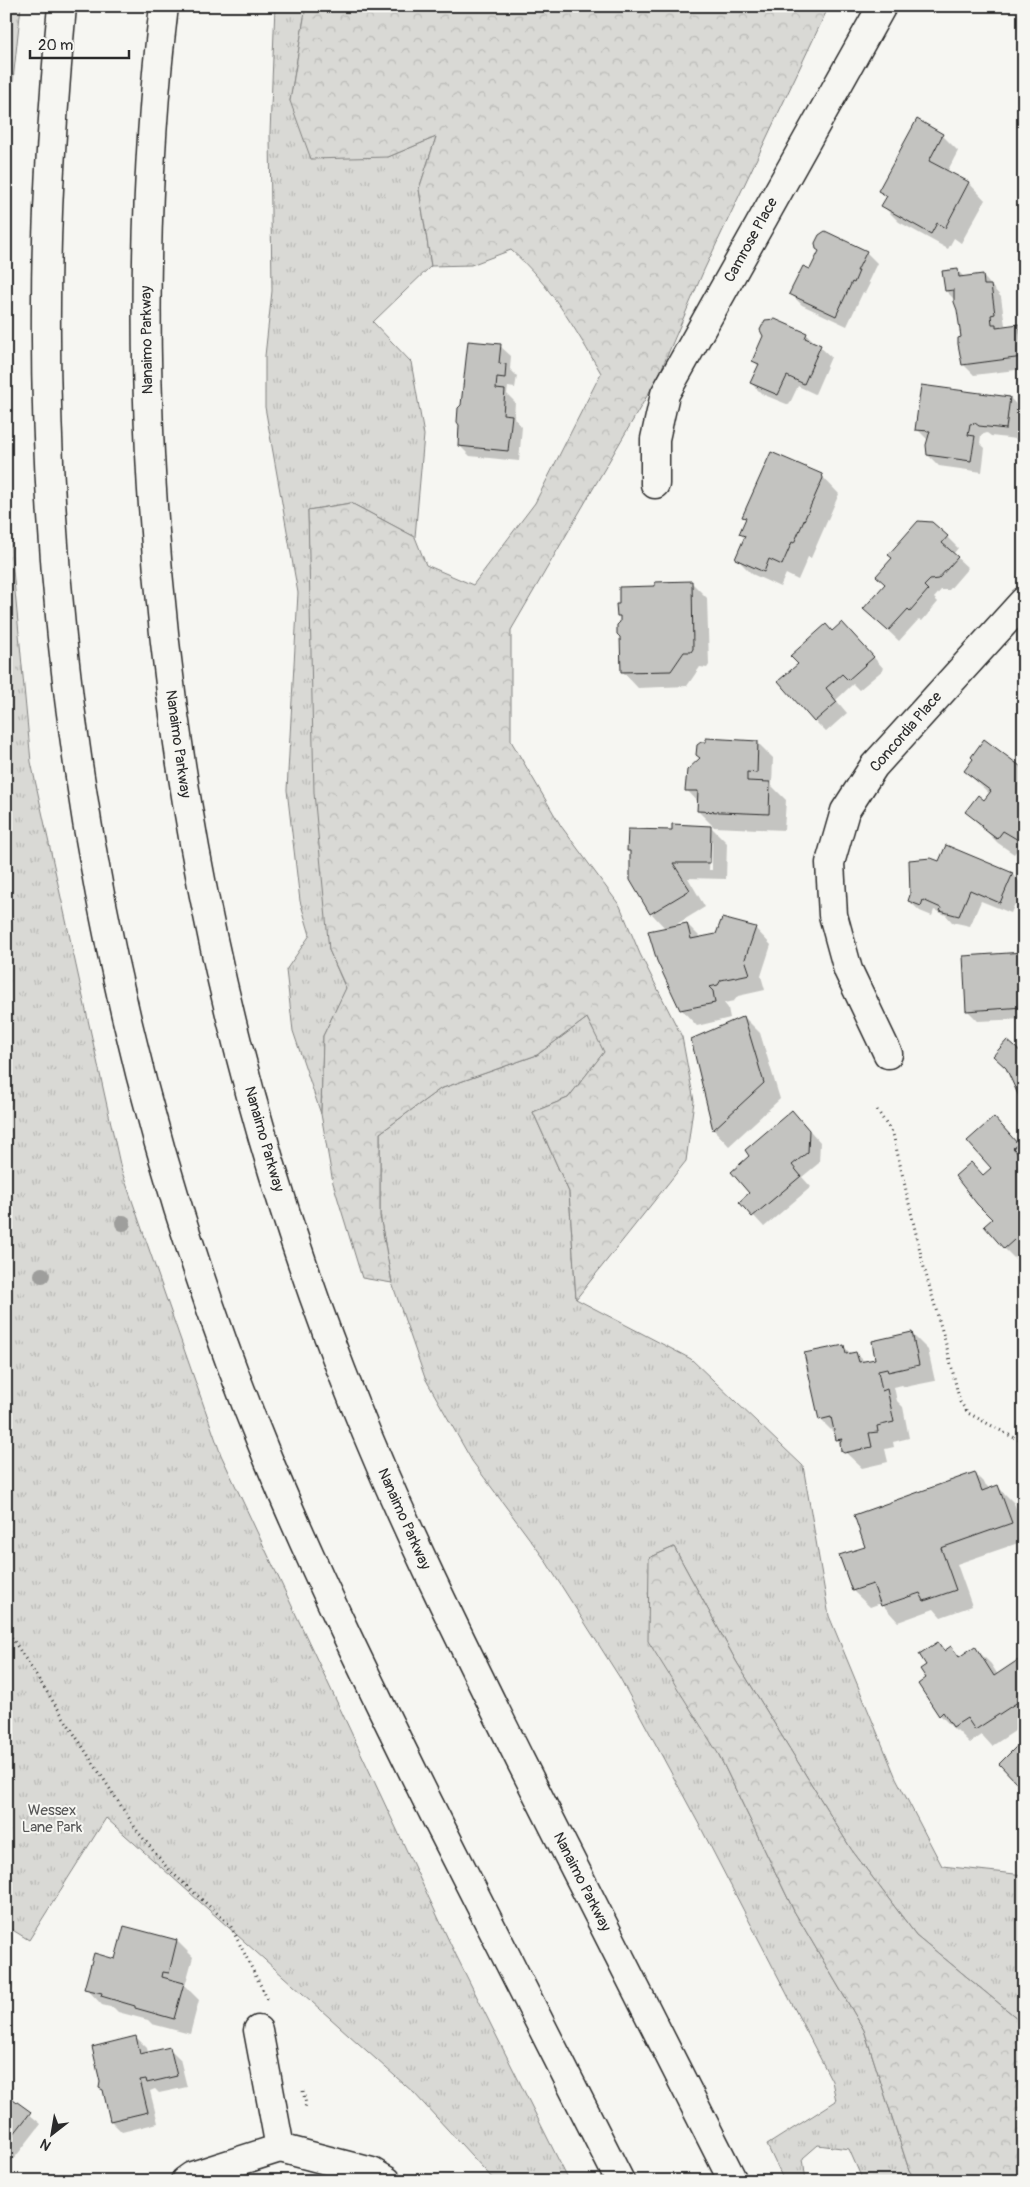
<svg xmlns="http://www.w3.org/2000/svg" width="1030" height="2187" viewBox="0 0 1030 2187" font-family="Pangolin,sans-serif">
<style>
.grass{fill:url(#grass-tufts);stroke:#828280}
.forest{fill:url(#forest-crowns);stroke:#828280}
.shadow{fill:#0003;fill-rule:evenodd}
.building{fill:#c3c3c0;stroke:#2b2b2b}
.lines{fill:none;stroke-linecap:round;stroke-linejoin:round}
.minor-casing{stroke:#2b2b2b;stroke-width:31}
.trunk-casing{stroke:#2b2b2b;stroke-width:31}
.path{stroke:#2b2b2b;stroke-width:3;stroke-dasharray:1 4;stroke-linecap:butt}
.minor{stroke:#f6f6f2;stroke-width:28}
.trunk{stroke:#f6f6f2;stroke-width:28}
.tree{fill:#9e9e9c}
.labels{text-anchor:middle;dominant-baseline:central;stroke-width:4;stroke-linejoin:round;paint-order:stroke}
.street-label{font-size:15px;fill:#2b2b2b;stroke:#f6f6f2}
.park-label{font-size:15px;fill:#565656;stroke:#f6f6f2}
</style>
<defs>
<pattern id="grass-tufts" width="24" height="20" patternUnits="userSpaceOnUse" patternTransform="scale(1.25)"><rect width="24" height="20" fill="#d9d9d5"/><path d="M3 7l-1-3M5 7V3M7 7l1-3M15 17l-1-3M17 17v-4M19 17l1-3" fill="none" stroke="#babab7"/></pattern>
<pattern id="forest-crowns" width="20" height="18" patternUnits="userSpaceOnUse" patternTransform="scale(1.25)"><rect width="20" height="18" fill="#d9d9d5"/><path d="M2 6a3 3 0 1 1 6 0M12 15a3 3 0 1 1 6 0" fill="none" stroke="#babab7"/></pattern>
</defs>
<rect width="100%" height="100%" fill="#f6f6f2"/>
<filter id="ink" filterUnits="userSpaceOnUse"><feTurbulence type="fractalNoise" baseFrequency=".02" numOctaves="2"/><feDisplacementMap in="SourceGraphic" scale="10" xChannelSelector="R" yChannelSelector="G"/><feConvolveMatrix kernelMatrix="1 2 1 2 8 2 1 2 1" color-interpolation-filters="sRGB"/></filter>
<g filter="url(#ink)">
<path class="grass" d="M6,6h15l-15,140z
M275,6h31l-16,95 98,56 48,-20 -17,52 12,77 -58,56 38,40 13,73 -9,102 -64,-34 -43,7 3,90 18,350 17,39 -23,47 -2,78 -28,-83 -7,-61 24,-35 -10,-34 -13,-111 11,-197 -33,-186v-51l7,-65 -2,-158z
M6,495l25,267 90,407 100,286 230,490 118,236h-74l-81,-88 -308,-275 -77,122 -23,-14v-38l7,-11 -7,-6z
M587,1018l18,33 -37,47 -35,14 36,80 7,107 115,60 112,107 26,150 67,162 46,88 82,9v149l-108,-89 -65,-86 -115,-188 -62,-114 -25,11 70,197 75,156 70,119 45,140 7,11h-53l-14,-32 -31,-4 -15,13 3,23h-22l-17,-36 69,-44 -4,-20 -130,-251 -82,-152 -77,-121 -71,-96 -47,-83 -33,-95 -12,-67v-83l60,-44 97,-34z"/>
<path class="forest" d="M306,6h523l-125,264 -46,107 -147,253v111l50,85 59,80 20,48 42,83 12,64 -8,60 -110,138 -7,-107 -36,-80 35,-14 36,-46 -17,-34 -50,37 -97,34 -60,44v83l12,67 -30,-5 -29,-95 -12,-69 2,-78 23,-48 -17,-38 -15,-157 -6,-283 43,-7 64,34 11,28 47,20 62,-82 66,-130c-26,-44 -51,-89 -90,-123l-40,15 -40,1 -12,-77 17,-52 -48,20 -77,2 -21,-58z
M674,1547l62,114 115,188 65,86 108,89v157h-108l-7,-11 -45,-140 -70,-119 -75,-156 -71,-114 1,-83z"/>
<path class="shadow" d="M942,135l16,16 -11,21 22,11 16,17 -24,43 -7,-5 -6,11 -49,-27 -16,-16 4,-8 -8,-7z
M820,251l46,1 11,11 -9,19 2,1 -5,10 -2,-1 -16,34 -45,-21 -11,-11 19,-23z
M957,270l7,7 18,-2 19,22 4,28h-4l1,3 16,-3 6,6v38l-50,6 -11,-11 -5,-54 -3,-10 -9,-9z
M806,334l25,23 -16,37 -17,-8 -9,19 -27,-11 -11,-11 8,-17 -6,-5 11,-25z
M500,346l11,10 -1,13 7,7 -2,12 -7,-1 -1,7 8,8 -1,16 8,9 -3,34 -49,-5 -11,-11z
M1010,398l11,11 -5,30 -25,-3 -4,-3 -6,2 -1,8 5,5 -3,24 -43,-6 -11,-11v-15l-11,-11z
M821,475l18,19 -28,64 -3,-1 -10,23 -12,-6 -6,13 -28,-13 -16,-16 9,-20 -5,-5 6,-13 -2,-3z
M947,537l11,11 -5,6 15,14 -19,22h-8l-7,8 4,4 -16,19 -3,-2 -20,22 -34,-32z
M691,582l16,16 2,67 -2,3 -7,-1 -13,19 -49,2 -16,-17 -1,-53 -3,-3 39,-27z
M832,632l21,2 31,35 -25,21 -6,-6 -17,16 11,13 -21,19 -11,-11z
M757,742l16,16 -1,28 14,14 -2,30 -70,-3 -16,-16v-9l-11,-12 14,-31z
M1024,770v79l-4,-2 -6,7 -16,-11 -31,-31 18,-11 5,-7 -25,-23z
M711,827l16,16 -1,36 -38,-1 17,29 -33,20 15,-3 14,14 54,-10 16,17 -10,31 4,14 -27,6 -4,5 -10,2 4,5 2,10 -33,8 -16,-17 -15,-80 -15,-16 -20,-33 1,-27 -3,-3 44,-19zM710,841h2v29h-3z
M940,862l72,12 11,11 -12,28 -30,-12 -11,25 -18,-4 -6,-7 -12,-5 -2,6 -12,-5 -11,-10z
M1024,954v65l-46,2 -11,-11z
M744,1017l16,16 20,66 -51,47 -15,-16 -21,-90z
M994,1119l30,32v110l-4,3 -16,-16 -10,-29 -11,-43 9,-8z
M803,1123l17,19 -1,21 -17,14 9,10 -47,40 -23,-25 10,-9z
M912,1334l16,16 7,31 -30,6 -3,-2 -8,2 3,14 6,6 6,31 -16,4 1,5 -9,2 3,13 -26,6 -19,-18 -7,-15 -16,-16 23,-73 8,8 5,-1 9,9 12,-2z
M975,1474l15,15 8,-2 16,16 10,27v11l-67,23 15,42 -31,11 -7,-8 -36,13 -17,-19 -11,4 -17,-16 -12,-35 26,-9z
M938,1643l8,8 5,-4 10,10 14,-9 16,16 7,11 20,-14 6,6v58l-32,21 -10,-11 -12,8 -13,-13 -1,1 -16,-16 -12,-36v-14z
M1024,1741v47l-23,-24z
M177,1941l16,16 -8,29 14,14 -9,34 -38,-10 -4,-4 -30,-8 -4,-4 -12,-3 -16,-17 30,-28z
M136,2037l11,11 1,5 21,-5 11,11 7,28 -28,6 -4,-4 -5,2 8,32 -36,9 -11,-11 -7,-30 -4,-3 2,-6z
M6,2095l35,29 -35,45z"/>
<path class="building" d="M917,119l26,15 -14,27 40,21 -24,46 -8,-5 -6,11 -50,-28 6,-10 -9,-5z
M825,231l42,20 -10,20h2l-5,12 -2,-1 -16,34 -47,-22 14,-28 7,3 9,-18 -3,-2 -1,-6 4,-8z
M958,269l1,8 24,-3 1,11h7l4,29 -4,1 1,9h4v3l23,-3 4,33 -61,8 -4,-21v-6l3,-1 -4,-27 -3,-8v-12l-9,1 -3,-20z
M775,319l32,14 -2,5 16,7 -17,39 -17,-8 -9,19 -28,-12 9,-19 -7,-3 11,-25 -3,-6 5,-10z
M468,341l33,3 -2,19 7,1 -1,14 -8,-1 -1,12 9,1 -2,24 9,1 -4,36 -50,-5 1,-21 -2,-3 1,-14 3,-3z
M921,385l89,12 -4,32 -27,-3 -4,-3 -5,1 -2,11 7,1 -4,25 -44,-6 -1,-10 4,-14 -15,-1z
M771,452l51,22 1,4 -29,65 -2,-1 -10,23 -13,-6 -5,13 -29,-13 10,-23 -6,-2 7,-16 -4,-1z
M918,521l14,1 16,14 -6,7 16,14 -20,22 -8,1 -6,6 4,4 -18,21 -2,-2 -20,22 -25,-22 22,-25 -9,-8 16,-18 -4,-3z
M692,581l1,68 -2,3h-7l-13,19 -50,1 -1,-35 -3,-3v-9l3,-3v-6h-3l-1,-12h3v-17l36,-1v-4z
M842,622l32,35 -26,23 -6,-6 -16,14 11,14 -23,20 -36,-41 20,-17 -8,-8 36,-32 6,7z
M706,738l52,3 -1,32 -10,-1v9l23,1 -1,32 -72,-3 1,-20h-13l2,-21 13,-12 -4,-3 1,-10 4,-3h5z
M984,739l40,30v67l-4,5 -17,-10 -6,8 -16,-12 1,-2 -17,-13 13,-17 6,5 7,-9 -27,-20 9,-12 -2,-2z
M672,824l39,2 -1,37h-37l17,27 -40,24 -20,-34v-29h-3l1,-22 44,1z
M946,845l67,28 -13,30 -30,-13 -11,26 -19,-5 1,-3 -18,-8 -2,6 -13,-5 2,-6 -1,-35 22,-2 8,3z
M722,918l34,9 -11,32 5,15 -29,6 -3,5 -9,2 4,4 2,12 -35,7 -23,-49 -9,-30 39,-8 4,16 25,-5z
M1024,952v55l-58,4 -3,-55z
M744,1016l20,67 -51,47 -22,-91z
M1007,1040l17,15v45l-3,1 -15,-33 -13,-12z
M792,1110l17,20 -1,22 -16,13 9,11 -49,41 -13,-15 10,-9 -18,-21 18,-16 -4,-6z
M994,1117l24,27 -5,4 11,12v71l-20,18 -20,-23 8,-7 -15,-15 -22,-28 16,-14 12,13 8,-7 -24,-27z
M912,1332l7,33 -31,7 -1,-3 -9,2 4,20 5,-2 7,33 -17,4 1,6 -9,1 3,14 -28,6 -3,-2 -1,-9 2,-3 -6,1 -5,-23 -12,3 -15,-67 40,-8 2,9 10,-2 3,10 16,-3 -3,-18z
M975,1472l7,19 16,-6 14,38 -71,25 15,42 -32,11 -4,-8 -39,13 -8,-22 -21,7 -13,-36 26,-8 -11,-32z
M938,1642l6,9 7,-5 8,11 16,-11 19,30 24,-16 6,8v30l-49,32 -8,-12 -14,9 -10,-15 -4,4 -21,-32 8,-6 -6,-9 6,-4 -7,-11z
M1024,1739v35l-8,8 -17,-18z
M124,1926l53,14 -8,33 -6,-1 -1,5 22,6 -10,36 -39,-11v-2l-34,-10 1,-3 -18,-4 10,-36 21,6z
M136,2036l4,18 30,-7 7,29 -30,7 -1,-4 -6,1 8,32 -38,9 -7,-31 -4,-2 1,-6 -8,-35z
M6,2094l25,18 -25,32z"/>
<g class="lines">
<defs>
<path id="minor" d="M655,484v-45l10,-45 217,-388
M888,1054l-40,-84 -15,-55 -3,-52 15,-52 29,-45 150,-165
M258,2030l22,118
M185,2181l7,-5 88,-28 92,24 15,9"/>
<path id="trunk" d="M62,6c-9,99 -16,199 -16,298 -3,393 72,791 222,1155 48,116 104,230 160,343 64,126 128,252 192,379
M164,6c-18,149 -21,299 -14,448 16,326 83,649 205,951 49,122 107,238 165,355 70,141 142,281 213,421"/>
</defs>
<use href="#minor" class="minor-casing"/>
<use href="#trunk" class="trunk-casing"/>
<path class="path" d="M877,1110l16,24 30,130 24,84 13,54 8,11 56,30
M6,1629l132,203 31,38 61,55 39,77
M303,2091l3,13 -1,3"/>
<use href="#minor" class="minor"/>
<use href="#trunk" class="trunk"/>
</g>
<g class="tree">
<circle cx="123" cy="1223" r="8"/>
<circle cx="42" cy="1275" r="8"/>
</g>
</g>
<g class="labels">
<g class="street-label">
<text transform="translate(751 240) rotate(-61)">Camrose Place</text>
<text transform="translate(147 340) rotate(-91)">Nanaimo Parkway</text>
<text transform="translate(906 732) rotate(-49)">Concordia Place</text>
<text transform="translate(178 744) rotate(82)">Nanaimo Parkway</text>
<text transform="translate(264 1139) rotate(74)">Nanaimo Parkway</text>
<text transform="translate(404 1519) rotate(66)">Nanaimo Parkway</text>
<text transform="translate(582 1882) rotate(63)">Nanaimo Parkway</text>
</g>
<g class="park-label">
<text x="52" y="1810">Wessex<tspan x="52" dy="17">Lane Park</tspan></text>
</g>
</g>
<rect width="1030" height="2187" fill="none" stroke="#f6f6f2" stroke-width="25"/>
<rect x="12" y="12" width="1005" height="2162" fill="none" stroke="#2b2b2b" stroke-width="2" filter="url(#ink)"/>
<g transform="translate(52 2134) rotate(211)" stroke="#f6f6f2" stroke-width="4" paint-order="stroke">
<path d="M0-4L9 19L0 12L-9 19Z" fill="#2b2b2b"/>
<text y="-8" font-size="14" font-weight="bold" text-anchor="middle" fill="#2b2b2b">N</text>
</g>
<path d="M30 50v8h99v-8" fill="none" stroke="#2b2b2b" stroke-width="2.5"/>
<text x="38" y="50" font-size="15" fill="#2b2b2b" stroke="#f6f6f2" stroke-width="4" paint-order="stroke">20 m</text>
</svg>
